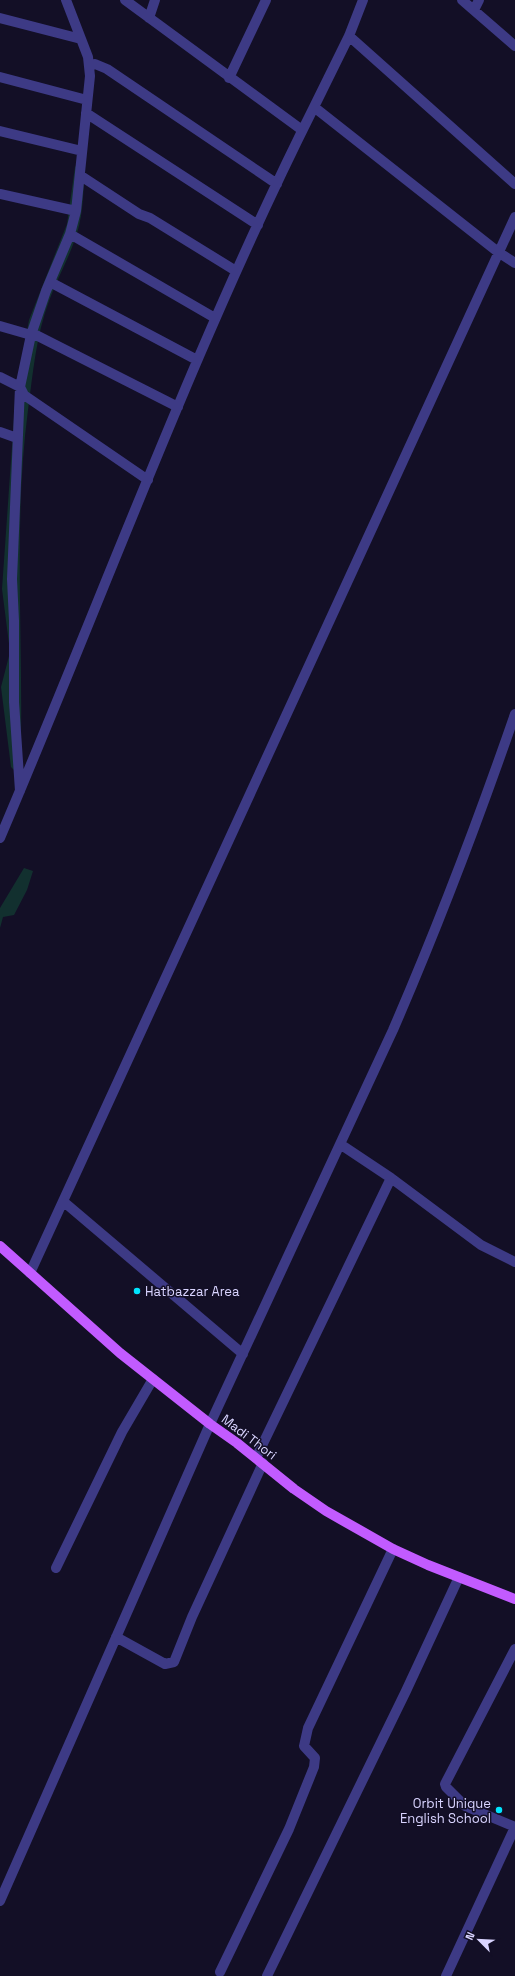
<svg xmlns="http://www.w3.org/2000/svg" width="515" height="1976" viewBox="0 0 515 1976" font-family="'Space Grotesk',sans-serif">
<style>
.green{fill:#12302f}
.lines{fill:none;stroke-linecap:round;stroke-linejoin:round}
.minor{stroke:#3d3a85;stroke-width:10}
.major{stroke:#c25bff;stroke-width:10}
.poi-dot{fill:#00e5ff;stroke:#130f26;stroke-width:1.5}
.labels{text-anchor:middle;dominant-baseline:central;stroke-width:3;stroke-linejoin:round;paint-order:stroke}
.poi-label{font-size:13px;fill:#d9d4ff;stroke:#130f26;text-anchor:start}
.street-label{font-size:13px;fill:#d9d4ff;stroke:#130f26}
</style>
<rect width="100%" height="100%" fill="#130f26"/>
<path class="green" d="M85,156c-1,20 -1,41 -4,60 -5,31 -22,57 -32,85 -13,35 -16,72 -21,109 -16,121 -3,244 -8,366l-9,-9 -10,-80 9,-35 -8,-63 14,-200 13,-69 38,-96 8,-57z
M24,868l9,3 -6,19 -13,25 -11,2 -3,11v-20z"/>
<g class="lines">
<path class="minor" d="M125,0l177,130
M363,0l-14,36 -35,71 184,145 17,11
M462,0l53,46
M474,10l5,-10
M0,18l81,21
M149,18l6,-18
M349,36l166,148
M90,66l5,-2 12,5 170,115
M0,77l87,23
M229,78l37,-78
M86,113l172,112
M0,131l82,20
M81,176l58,38 11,4 86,53
M0,194l76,17
M70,234l145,84
M50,282l147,78
M0,326l31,9
M32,333l146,74
M0,377l20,10 4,8 124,85
M0,432l17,6
M20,791l-6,-89v-81l-2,-42 8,-192 11,-52 15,-44 24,-57 6,-23 14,-135 -2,-19 -22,-57
M0,838c104,-244 195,-494 314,-731
M340,1144l51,34 90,67 34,17
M64,1202l179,152
M30,1273l485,-1056
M256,1458l135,-280
M56,1568l66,-136 31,-53
M116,1637l49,27 9,-2 18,-45 71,-154
M515,1649l-70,135 1,3 19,19 50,21
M0,1901l210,-477 183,-394c45,-104 85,-209 122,-316
M220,1972l69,-143 25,-62 1,-9 -11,-12 4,-18 85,-179
M267,1976l139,-285 53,-114
M446,1976l69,-149"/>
<path class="major" d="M0,1246l120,107 90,71 27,19 57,46 32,22 67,38 35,16 87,34"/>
</g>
<g class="poi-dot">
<circle cx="137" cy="1291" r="4"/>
<circle cx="499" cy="1810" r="4"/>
</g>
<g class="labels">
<g class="poi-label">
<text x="145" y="1291">Hatbazzar Area</text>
<text x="491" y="1803" text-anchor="end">Orbit Unique<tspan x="491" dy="15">English School</tspan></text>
</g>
<g class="street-label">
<text transform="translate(249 1437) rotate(37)">Madi Thori</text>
</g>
</g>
<g transform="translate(479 1940) rotate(294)" stroke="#130f26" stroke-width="3" paint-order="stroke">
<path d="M0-3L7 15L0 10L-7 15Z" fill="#d9d4ff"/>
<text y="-6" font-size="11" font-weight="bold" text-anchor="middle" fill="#d9d4ff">N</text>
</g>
</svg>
